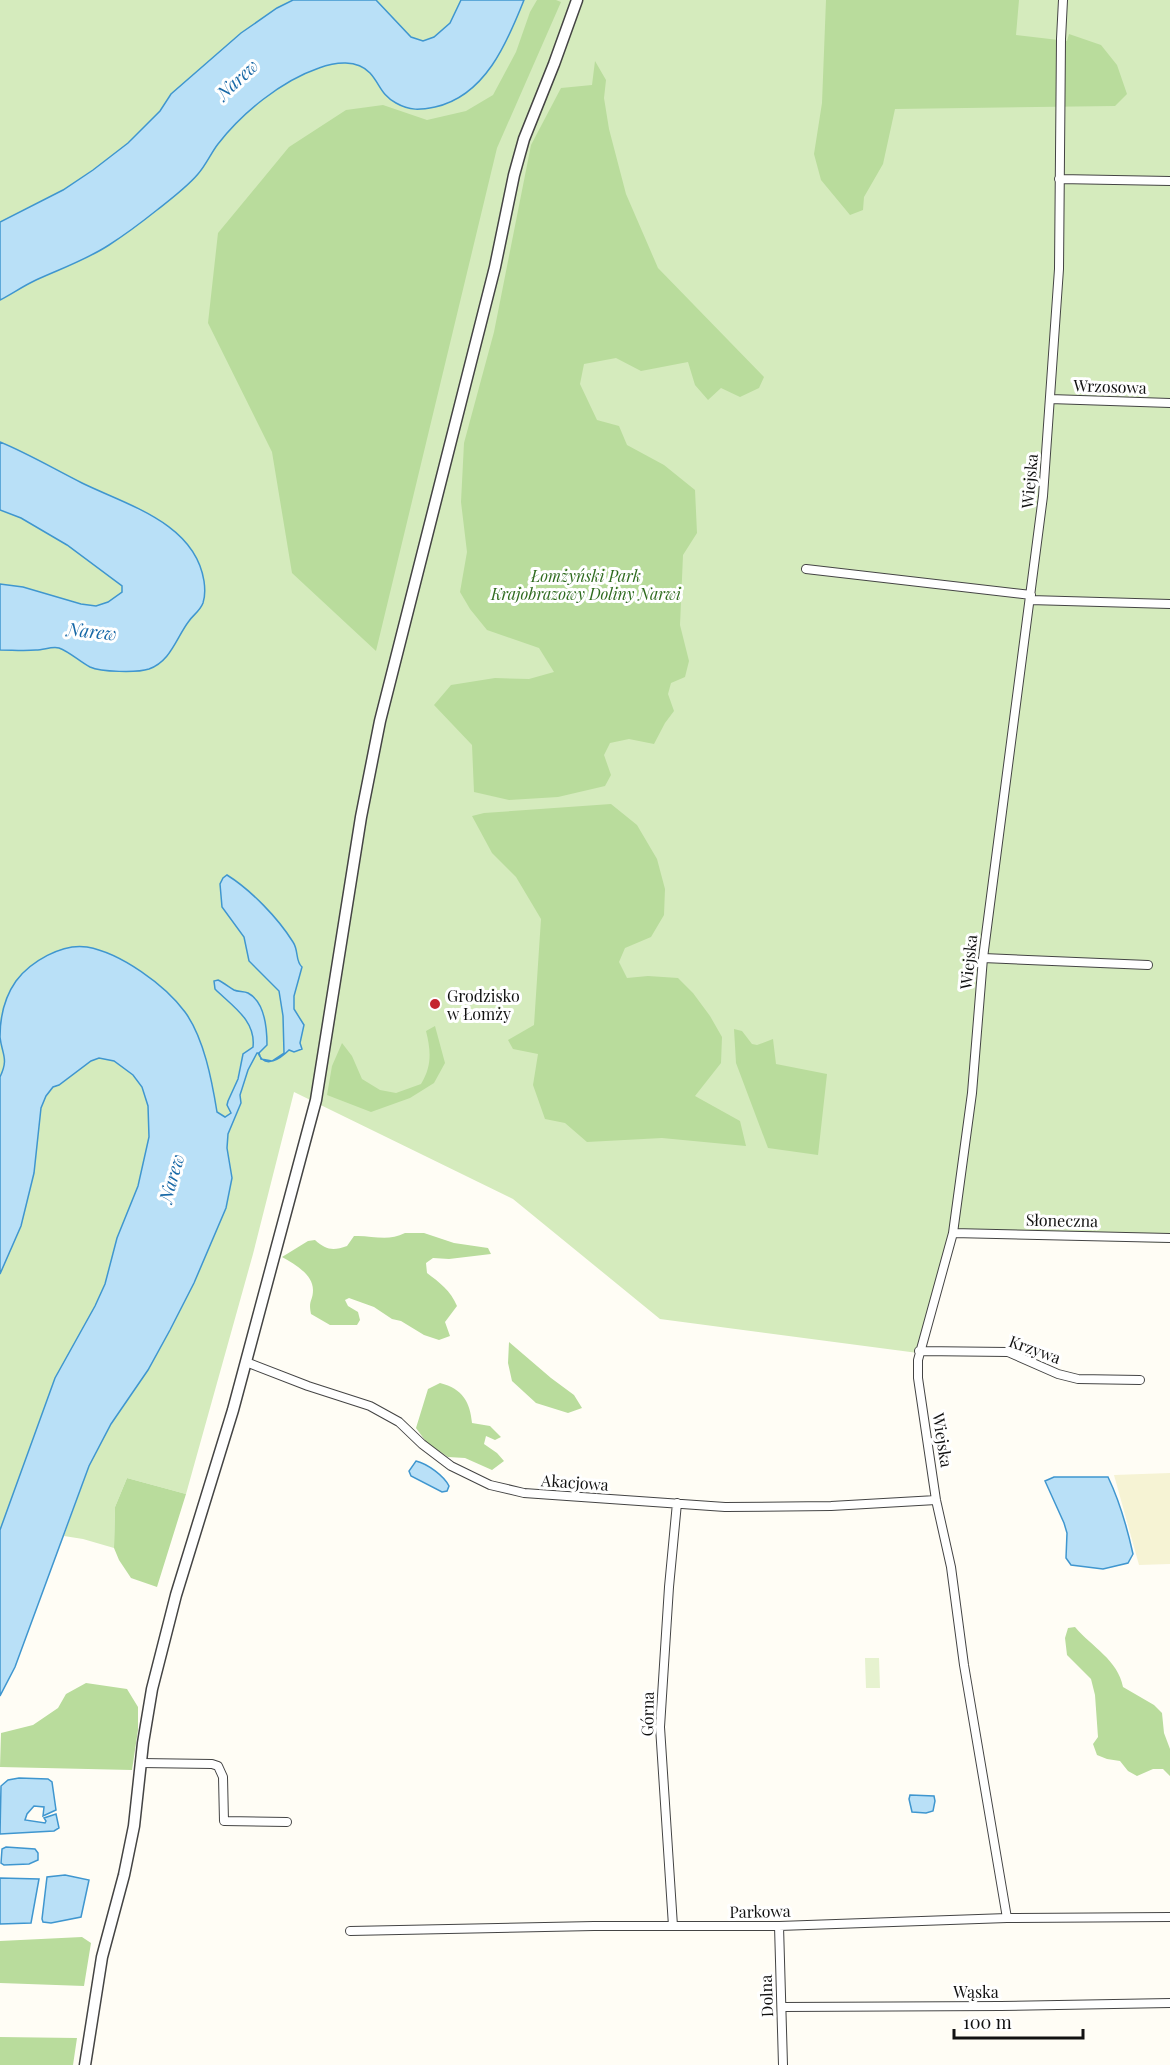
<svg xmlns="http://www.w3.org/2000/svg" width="1170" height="2065" viewBox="0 0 1170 2065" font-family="'Playfair Display',serif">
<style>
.farmland{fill:#f6f3d4}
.green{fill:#d5ebbd}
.forest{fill:#b9dc9c}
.pitch{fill:#e6f2cf}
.water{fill:#b9e0f7;stroke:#3f96cf;stroke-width:1.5}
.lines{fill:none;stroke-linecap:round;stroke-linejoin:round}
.minor-casing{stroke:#444;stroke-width:10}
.tertiary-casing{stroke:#444;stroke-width:13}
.minor{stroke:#fff;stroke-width:8}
.tertiary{stroke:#fff;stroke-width:10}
.poi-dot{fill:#c4262e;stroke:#fff;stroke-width:2}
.labels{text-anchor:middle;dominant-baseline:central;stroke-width:6;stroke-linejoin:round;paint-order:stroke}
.street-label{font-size:16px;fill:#111;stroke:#fff}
.park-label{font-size:16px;font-style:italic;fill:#2f6b1f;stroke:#fff}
.poi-label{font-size:16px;fill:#111;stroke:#fff;text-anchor:start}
.water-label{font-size:18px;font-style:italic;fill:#1768a6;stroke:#fff}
</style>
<rect width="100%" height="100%" fill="#fffdf5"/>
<path class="farmland" d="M1170,1473v91l-31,1 -25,-90z"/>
<path class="green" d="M0,0h1170v1243l-222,-7 -30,117 -258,-34 -147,-120 -219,-107 -41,162 -67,240 -59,-16 -12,29 -1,41 -31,-9 -19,-3 25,-70 22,-42 37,-54 22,-40 24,-47 32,-75 6,-30 -5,-30 1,-14 13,-31 -1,-8 2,-8 -2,-21 -4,21 -8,14 -1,4 4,8 -6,4 -8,-5 -5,-28 -11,-37 -3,-2 -198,561z"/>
<path class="forest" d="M537,0h19l5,2 -64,146 -121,503 -84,-78 -20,-121 -64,-129 10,-90 71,-86 57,-37 37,-5 44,15 39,-9 27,-16 23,-43 14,-40z
M826,0h193l-3,35 51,6 2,-7 32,11 16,20 10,29 -12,12 -220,3 -12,55 -19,33 -1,13 -13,5 -29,-35 -7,-26 8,-51z
M595,61l11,19 -2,18 5,31 17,65 32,74 106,109 -5,11 -19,9 -19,-9 -13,12 -13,-15 -7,-23 -47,9 -25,-13 -32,6 -4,20 17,36 22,6 8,19 37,20 31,25 2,43 -14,22 -3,70 9,36 -4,16 -14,6 -3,11 6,17 -9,12 -11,21 -25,-5 -19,4 -6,12 7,20 -6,11 -47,11 -49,3 -35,-8 -2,-47 -38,-40 17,-20 44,-7 34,1 25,-7 -15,-24 -52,-18 -17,-21 -10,-17 7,-40 -6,-50 3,-59 30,-111 37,-187 30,-57 31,-3z
M611,804l26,21 20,34 8,30 -1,26 -13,22 -26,11 -6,14 8,16 21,-2 30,2 15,15 17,23 12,21 -1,26 -26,33 45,25 6,25 -84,-8 -75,4 -22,-19 -20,-4 -12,-34 5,-31 -25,-5 -5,-9 26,-15 7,-106 -25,-42 -24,-24 -20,-37 12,-3z
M435,1026l10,37 -11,20 -24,15 -39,14 -44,-17 5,-29 10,-23 10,13 10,23 18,11 16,3 25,-9c11,-18 10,-33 5,-53z
M734,1029l8,2 10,13 5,1 16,-6 3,25 51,10 -9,81 -50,-7 -32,-85z
M405,1233h19l30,10 34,5 3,6 -42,5 -16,-1 -7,5 1,10c12,9 24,18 30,33l-12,16 5,14 -11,4 -15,-5 -23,-14 -9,-2 -18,-12 -25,-9 -4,2 3,6 10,6 2,8 -3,5h-27l-19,-11c-3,-14 2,-13 2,-24 0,-16 -19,-26 -31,-33l26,-16 7,-1c11,10 18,11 32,6l7,-10c18,-1 33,6 51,-3z
M509,1342l42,36 23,17 8,13 -14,5 -32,-10 -24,-22 -4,-18z
M440,1383c23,6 30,19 32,40l18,3 11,11 -6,3 -9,-4 -2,8 13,9 7,8 -12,9 -27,-12 -17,-1 -21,-14 -11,-15 12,-39z
M127,1478l59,16 -29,93 -26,-9 -12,-18 -5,-12 1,-41z
M1075,1627c17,20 43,33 48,60l31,18 8,8 2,20 6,16v27l-7,-7h-10l-16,7 -9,-5 -8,-10 -13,-2 -10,-4 -4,-11 5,-7 -3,-42 -4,-16 -24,-24 -2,-17 3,-10z
M86,1683l41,6 11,18v23l-6,40 -132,-3 1,-34 32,-8 25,-17 8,-14z
M82,1937l9,6 -7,43 -84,-3v-42z
M0,2037l77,1 -4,27h-73z"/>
<path class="pitch" d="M865,1658h14l1,30h-14z"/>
<path class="water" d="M293,0h83l35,37 12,4 11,-4 16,-14 11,-23h63c-17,43 -39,96 -89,107 -15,3 -25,4 -39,-4 -15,-8 -16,-19 -26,-30 -13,-14 -35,-11 -51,-5 -38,13 -77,45 -101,76 -7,9 -12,21 -20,30 -11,13 -27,25 -41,36 -15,12 -31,24 -48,35 -23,15 -49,24 -73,35 -13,6 -24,14 -36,20v-78l63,-32 30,-20 35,-27 32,-32 11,-17 70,-61 36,-25z
M0,442c29,12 54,27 82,41 45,22 113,40 122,98 1,7 1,16 -1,22 -3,8 -10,12 -14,18 -13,17 -18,40 -40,48 -12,4 -48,3 -59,-2 -10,-5 -20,-15 -31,-19 -7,-2 -15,2 -23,2 -12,1 -24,0 -36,0v-66l23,3 58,17 15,2 12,-4 14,-10v-6l-55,-41 -46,-27 -21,-8z
M227,875c24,15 51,43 66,67 6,9 2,19 9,25l-8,29v13l10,16 -4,18 2,6 -8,3 -5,-2c-8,8 -24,20 -31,3h-1l-9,17 -8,25 1,8 -13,31 -1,14 5,30 -6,30 -32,75 -24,47 -22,40 -37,54 -22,42 -74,201 -15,29v-166l55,-152 40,-72 10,-22 12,-46 21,-52 11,-49 -1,-31 -6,-19 -9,-12 -19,-14 -15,-3 -8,3 -32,24 -6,2 -7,9 -5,12 -7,65 -13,53 -21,48v-197c9,-19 2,-22 0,-40 0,-20 4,-39 16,-56 14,-19 46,-38 71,-34 34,6 78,38 98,65 19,26 27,69 32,100l8,5 6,-4 -4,-8 1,-4 10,-22 5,-25 10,-7c3,-27 -21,-41 -38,-58l-1,-8 4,-1c6,3 11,7 16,10 4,2 10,1 14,3 17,9 19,36 19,52l-8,8 2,6 11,2 12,-8 -1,-37 -4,-25 -30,-30 -5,-24 -22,-30 -2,-23 3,-6z
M416,1461c12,3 28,15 33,25l-2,5 -5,1 -31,-16 -2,-5z
M1054,1477h54c12,25 19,50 25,77l-5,9 -25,6 -32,-4 -5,-7 1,-25 -3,-10 -19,-42z
M19,1778l29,1 4,3 4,28 -13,6 1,-9 -10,-1 -7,8 -2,6 20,3 1,-2 -2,-3 12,-4 3,14 -5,3 -54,3 1,-48 7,-6z
M910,1795l24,1 1,5 -2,10 -7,2 -14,-1 -3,-13z
M6,1847l29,2 3,4v7l-9,4 -25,1 -3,-2 1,-14z
M65,1875l24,5 -8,37 -30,6 -8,-1 -1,-3 5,-42z
M0,1878l39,1 -8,44 -31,1z"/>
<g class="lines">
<defs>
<path id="minor" d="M1059,179l111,2
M1050,399l120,4
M806,569l225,26
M1030,600l140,4
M983,958l165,7
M953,1233l217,5
M919,1351l89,1 50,22 20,5 62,1
M246,1362l62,24 62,20 29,16 23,22 29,22 39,19 34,8 201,14 106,-1 105,-6
M141,1763l71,1 6,2 5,11 1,44 63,1
M1007,1918l-43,-253 -13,-98 -15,-67 -18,-122v-18l35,-127 19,-140 11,-135 60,-462 16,-227 2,-230 2,-39
M673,1926l-13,-199 9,-140 8,-84
M779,1926l4,139
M350,1931l244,-5h185l228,-8 163,-1
M782,2007l219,-1 169,-3"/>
<path id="tertiary" d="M85,2065l17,-108 22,-82 10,-49 9,-83 9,-54 24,-94 57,-185 83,-310 45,-283 19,-96 115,-454 19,-92 10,-36 30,-75 23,-64"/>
</defs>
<use href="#minor" class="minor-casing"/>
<use href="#tertiary" class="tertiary-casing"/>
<use href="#minor" class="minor"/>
<use href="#tertiary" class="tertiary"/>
</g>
<circle class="poi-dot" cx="435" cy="1004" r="6"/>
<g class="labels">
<g class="street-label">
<text transform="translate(1110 386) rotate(2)">Wrzosowa</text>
<text transform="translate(1029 481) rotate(-85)">Wiejska</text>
<text transform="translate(968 962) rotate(-84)">Wiejska</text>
<text transform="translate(1062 1220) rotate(1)">Słoneczna</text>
<text transform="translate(1035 1349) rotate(20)">Krzywa</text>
<text transform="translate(943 1440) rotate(81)">Wiejska</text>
<text transform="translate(575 1482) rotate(4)">Akacjowa</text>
<text transform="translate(647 1714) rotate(-89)">Górna</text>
<text transform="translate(760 1911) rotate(-1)">Parkowa</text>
<text x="976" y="1991">Wąska</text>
<text transform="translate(766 1996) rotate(-92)">Dolna</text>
</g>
<g class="park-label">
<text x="586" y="575">Łomżyński Park<tspan x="586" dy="18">Krajobrazowy Doliny Narwi</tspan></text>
</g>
<g class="poi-label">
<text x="447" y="995">Grodzisko<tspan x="447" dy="18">w Łomży</tspan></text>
</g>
<g class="water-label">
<text transform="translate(237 79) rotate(-43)">Narew</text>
<text transform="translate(92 631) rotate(6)">Narew</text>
<text transform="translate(171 1178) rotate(-74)">Narew</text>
</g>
</g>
<path d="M954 2029v9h129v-9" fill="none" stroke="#111111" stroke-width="3"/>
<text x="963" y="2029" font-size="18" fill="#111111" stroke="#ffffff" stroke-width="4.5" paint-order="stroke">100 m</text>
</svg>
